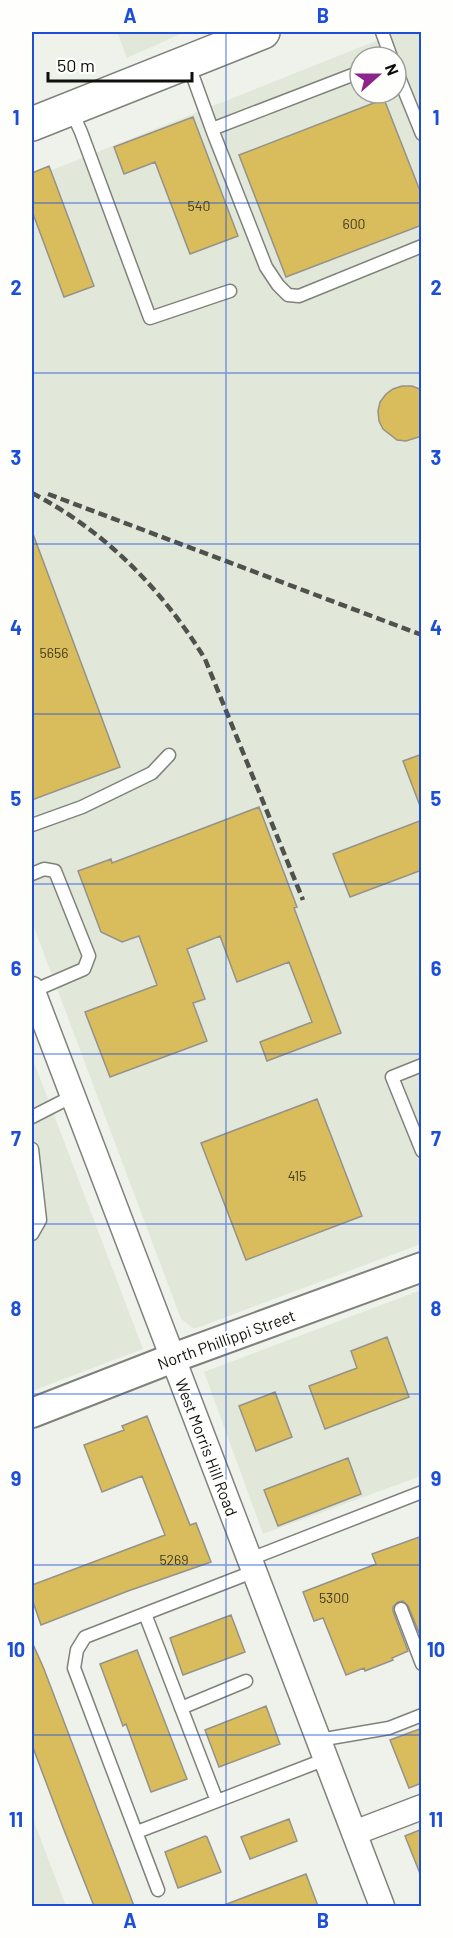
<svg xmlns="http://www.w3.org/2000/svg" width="453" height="1938" viewBox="0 0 453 1938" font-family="Barlow,sans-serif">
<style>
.built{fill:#e2e8d9;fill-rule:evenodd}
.building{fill:#d9bc5b;stroke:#94928a;stroke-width:1.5}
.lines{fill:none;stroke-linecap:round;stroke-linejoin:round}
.service-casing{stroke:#7f827a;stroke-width:15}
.minor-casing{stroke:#7f827a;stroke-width:27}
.tertiary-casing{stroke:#7f827a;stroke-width:32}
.secondary-casing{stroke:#7f827a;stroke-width:36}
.service{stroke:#fff;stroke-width:12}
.minor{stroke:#fff;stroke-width:24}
.tertiary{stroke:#fff;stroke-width:28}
.secondary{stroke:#fff;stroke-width:33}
.rail{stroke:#4f514c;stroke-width:4.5;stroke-dasharray:9 4.5;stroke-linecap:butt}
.grid{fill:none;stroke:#1d4ed8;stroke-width:1.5;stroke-opacity:0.55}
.labels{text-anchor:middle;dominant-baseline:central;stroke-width:4.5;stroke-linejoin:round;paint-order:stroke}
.number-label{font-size:14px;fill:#413a20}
.street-label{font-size:16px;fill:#0e0f0c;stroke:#fefffc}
.neatline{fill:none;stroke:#1d4ed8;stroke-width:2}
.grid-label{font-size:20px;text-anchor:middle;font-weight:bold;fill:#1d4ed8}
</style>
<rect width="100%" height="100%" fill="#eff2ea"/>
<path class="built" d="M117,32h68l-58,26z
M398,32h23v1212l-227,85 -13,-10 -149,-397v-744zM360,57h36v36h-36z
M32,1057l111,292 -111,42z
M421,1290v186l-158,58 -59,-162z
M32,1816l34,90h-34z"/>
<path class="building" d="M384,99l38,97v29l-136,52 -47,-122z
M193,117l45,119 -48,18 -35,-92 -31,12 -10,-27z
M49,166l45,120 -30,11 -32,-86v-38z
M402,386h10l10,4v46l-16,5 -9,-1 -14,-11 -4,-8 -1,-10 2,-9 6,-8 7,-5z
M32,534h1l87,233 -88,33z
M422,754v52h-2l-17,-45z
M259,807l38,100 -3,1 47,125 -74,28 -7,-19 52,-20 -23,-60 -52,20 -17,-46 -33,13 18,50 -12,4 14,38 -97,36 -25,-65 72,-27 -18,-49 -17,6 -21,-10 -23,-61 33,-12 1,4z
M422,820v50l-72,27 -17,-43z
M317,1099l45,117 -116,44 -45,-117z
M387,1337l22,60 -84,32 -16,-43 48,-18 -6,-17z
M275,1392l17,45 -36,14 -17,-45z
M147,1416l43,109 6,-2 15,39 -83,29 -87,34 -9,-26v-14l133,-50 -23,-59 -40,16 -18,-47 40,-15 -2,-4z
M348,1458l13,36 -83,32 -14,-36z
M422,1536v104l-14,-34 -5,-5 -5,1 -5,5v4l15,40 -16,7 1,2 -28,11 -1,-3 -18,7 -23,-57 -9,3 -11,-29 73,-28 -4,-10z
M231,1615l14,37 -62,23 -13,-37z
M32,1642l12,27 90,237h-40l-30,-76 -32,-85z
M137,1650l50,129 -36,13 -25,-68 -3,2 -23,-62z
M266,1706l14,38 -61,23 -14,-37z
M422,1728v55l-13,5 -19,-48z
M289,1819l8,22 -47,18 -9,-22z
M422,1829v47h-1l-16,-40z
M205,1836l2,1 14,35 -43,16 -13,-36z
M306,1874l12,32h-93l-1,-1z"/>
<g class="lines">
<defs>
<path id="service" d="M382,32l9,25
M188,63l25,69 53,135 12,18 10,10 11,1 123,-50
M396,70l26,64
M71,110l10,22 69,186 80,-27
M212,129l148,-57
M32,825l50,-18 70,-34 17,-18
M32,874l12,-5 11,2 34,85 -5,13 -51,22
M422,1065l-30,12 30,74
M32,1117l41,-21
M32,1149l8,71 -8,14
M250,1559l172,-67
M401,1609l21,55
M145,1614l72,187
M181,1708l65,-27
M319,1740l70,-12 33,-13
M137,1832l189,-73
M158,1890l-84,-222 3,-18 8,-13 170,-66"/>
<path id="minor" d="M32,989l350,917
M354,1833l68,-26"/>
<path id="tertiary" d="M32,1413l141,-55 249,-91"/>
<path id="secondary" d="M32,124l231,-92"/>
</defs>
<use href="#service" class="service-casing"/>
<use href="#minor" class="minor-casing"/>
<use href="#tertiary" class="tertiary-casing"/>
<use href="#secondary" class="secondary-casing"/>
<use href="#service" class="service"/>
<use href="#minor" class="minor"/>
<use href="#tertiary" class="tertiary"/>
<use href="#secondary" class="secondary"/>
<path class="rail" d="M32,493c73,38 130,96 173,166l98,241
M48,494l374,141"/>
</g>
<path class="grid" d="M226,32v1874M32,203h390M32,373h390M32,544h390M32,714h390M32,884h390M32,1054h390M32,1224h390M32,1394h390M32,1565h390M32,1735h390"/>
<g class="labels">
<g class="number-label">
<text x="199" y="205">540</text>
<text x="354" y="223">600</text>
<text x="54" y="652">5656</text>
<text x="297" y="1175">415</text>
<text x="174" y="1559">5269</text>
<text x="334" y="1597">5300</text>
</g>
<g class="street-label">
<text transform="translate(226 1339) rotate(-20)">North Phillippi Street</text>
<text transform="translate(207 1447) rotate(69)">West Morris Hill Road</text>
</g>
</g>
<rect width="453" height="1938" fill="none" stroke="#fefffc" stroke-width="66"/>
<g transform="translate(378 75) rotate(69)"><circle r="28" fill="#fefffc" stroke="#9e9f9c" stroke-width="1.5"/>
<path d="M0-4.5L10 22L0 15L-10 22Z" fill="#8b258c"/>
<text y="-9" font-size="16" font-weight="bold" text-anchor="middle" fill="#0e0f0c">N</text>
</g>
<path d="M48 72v9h144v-9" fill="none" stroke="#0e0f0c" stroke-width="3"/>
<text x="57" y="72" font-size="18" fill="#0e0f0c" stroke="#fefffc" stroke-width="4.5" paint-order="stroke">50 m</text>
<rect x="33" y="33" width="387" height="1872" class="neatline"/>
<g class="grid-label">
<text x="130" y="23">A</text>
<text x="323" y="23">B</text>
<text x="16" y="125">1</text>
<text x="436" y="125">1</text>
<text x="16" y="295">2</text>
<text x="436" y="295">2</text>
<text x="16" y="465">3</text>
<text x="436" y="465">3</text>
<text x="16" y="635">4</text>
<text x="436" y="635">4</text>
<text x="16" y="806">5</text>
<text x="436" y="806">5</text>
<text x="16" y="976">6</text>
<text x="436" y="976">6</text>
<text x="16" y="1146">7</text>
<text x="436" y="1146">7</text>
<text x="16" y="1316">8</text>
<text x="436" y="1316">8</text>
<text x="16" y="1486">9</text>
<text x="436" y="1486">9</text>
<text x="16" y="1657">10</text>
<text x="436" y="1657">10</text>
<text x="16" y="1827">11</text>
<text x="436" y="1827">11</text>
<text x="130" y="1928">A</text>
<text x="323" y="1928">B</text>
</g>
</svg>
